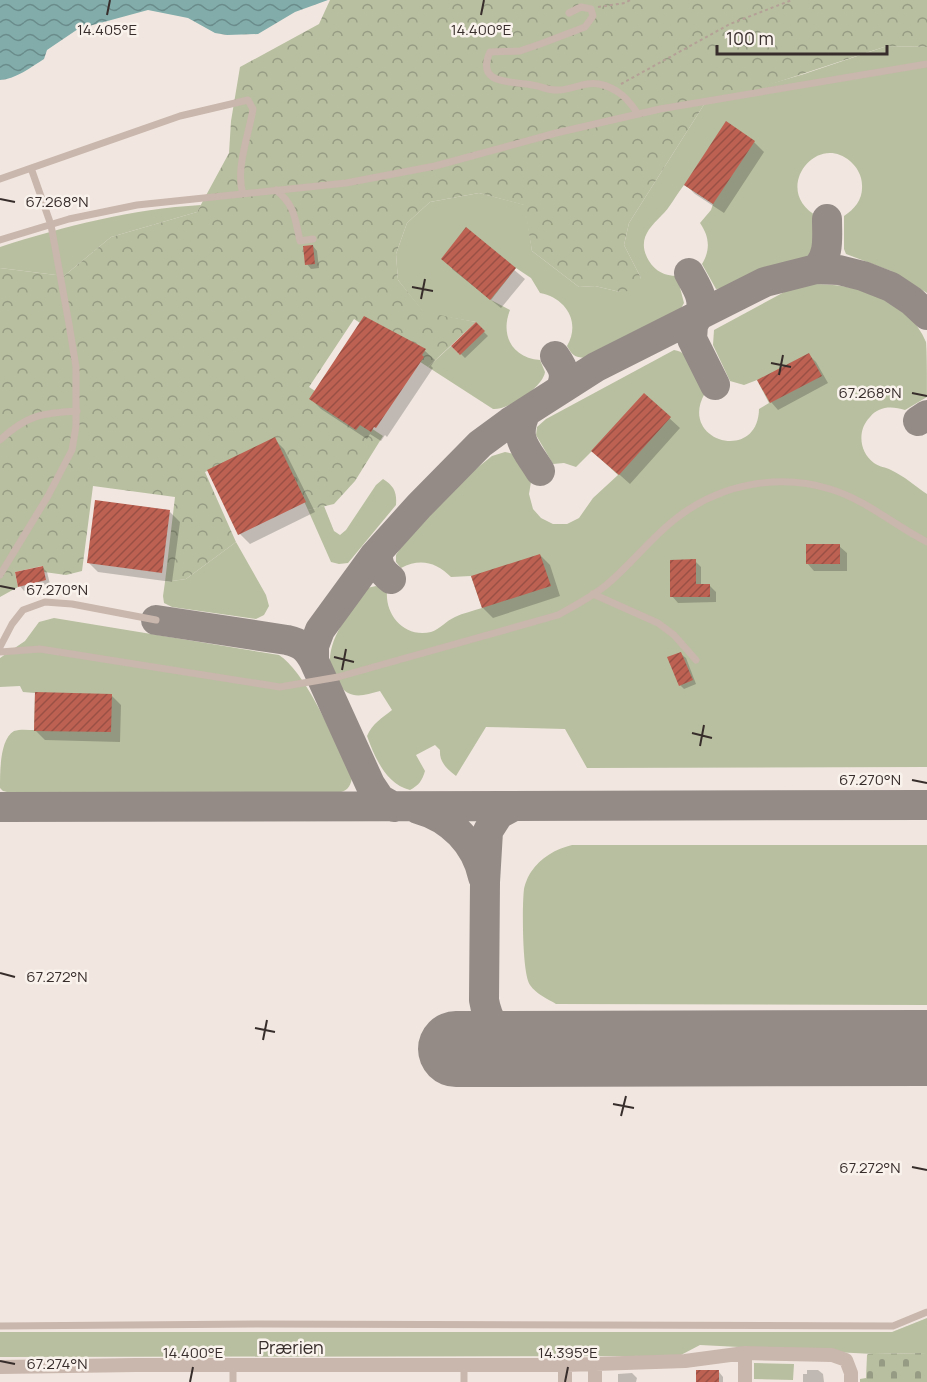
<svg xmlns="http://www.w3.org/2000/svg" width="927" height="1382" viewBox="0 0 927 1382" font-family="Manrope,sans-serif">
<style>
.green{fill:#b8bfa0}
.forest{fill:url(#forest-crowns)}
.cemetery{fill:url(#cemetery-stones)}
.water{fill:url(#water-waves)}
.shadow{fill:#0003}
.lines{fill:none;stroke-linecap:round;stroke-linejoin:round}
.taxiway{stroke:#948a86;stroke-width:30}
.runway{stroke:#948a86;stroke-width:76}
.building{fill:url(#building-hatch)}
.path{stroke:#b4a096;stroke-width:2;stroke-dasharray:3 3;stroke-linecap:butt}
.service{stroke:#c9b6ac;stroke-width:7}
.minor{stroke:#c9b6ac;stroke-width:14}
.ticks{fill:none;stroke:#372d2b;stroke-width:2}
.labels{text-anchor:middle;dominant-baseline:central;stroke-width:5;stroke-linejoin:round;paint-order:stroke}
.street-label{font-size:18px;fill:#372d2b;stroke:#f9f2ec}
.ticks-label{font-size:15px;text-anchor:middle;fill:#372d2b;stroke:#f9f2ec;stroke-width:5;stroke-linejoin:round;paint-order:stroke}
</style>
<defs>
<pattern id="forest-crowns" width="20" height="18" patternUnits="userSpaceOnUse" patternTransform="scale(1.5)"><rect width="20" height="18" fill="#b8bfa0"/><path d="M2 6a3 3 0 1 1 6 0M12 15a3 3 0 1 1 6 0" fill="none" stroke="#969c83"/></pattern>
<pattern id="cemetery-stones" width="16" height="16" patternUnits="userSpaceOnUse" patternTransform="scale(1.5)"><rect width="16" height="16" fill="#b8bfa0"/><path d="M2 7V4a2 2 0 0 1 4 0v3zM10 15v-3a2 2 0 0 1 4 0v3z" fill="#969c83"/></pattern>
<pattern id="water-waves" width="16" height="10" patternUnits="userSpaceOnUse" patternTransform="scale(1.5)"><rect width="16" height="10" fill="#81acaa"/><path d="M0 5q4-4 8 0t8 0" fill="none" stroke="#6a8c8b"/></pattern>
<pattern id="building-hatch" width="6" height="6" patternUnits="userSpaceOnUse" patternTransform="scale(1.5)"><rect width="6" height="6" fill="#bd6152"/><path d="M-1 1l2-2M0 6l6-6M5 7l2-2" fill="none" stroke="#9a5044"/></pattern>
</defs>
<rect width="100%" height="100%" fill="#f1e7e0"/>
<path class="green" d="M887,46l40,1v246l-36,-22 -45,-17 -2,-5v-33c11,-7 19,-17 18,-31 0,-9 -5,-18 -12,-24 -35,-30 -80,32 -31,56l-5,31 -7,9 -45,13 -37,18 -9,1 -14,-25c9,-15 7,-28 -2,-41l11,-13 2,-6 -29,-19c-8,10 -14,23 -23,31 -13,13 -24,25 -12,45 6,10 16,15 28,15l7,27 -5,9 -94,46c-11,-1 -13,-3 -18,-12 14,-24 -1,-48 -27,-53l-9,-15 -15,-10 -25,32 19,10c-10,25 2,48 30,50l5,12c-2,15 -36,38 -52,37l-65,-42 23,-21 8,8 17,-32 -52,-9 -26,-33 -2,-26 11,-31 23,-21 49,-9 46,12 7,46 47,36 16,-1 25,6 21,-14 -17,-33 5,-22 76,-120 99,-29z
M201,205l-4,7 -86,25 -47,39 -64,-8v-21c65,-21 132,-38 201,-42z
M814,284c42,0 94,14 112,58 1,10 1,43 1,55l-22,13c-13,-4 -26,-4 -35,7 -13,13 -11,35 4,46 5,4 12,4 17,7 13,6 24,16 36,24v273l-340,1 -22,-39 -79,-2 -30,49c-9,-7 -17,-14 -16,-26l-5,-5 -19,10 9,16c-3,10 -6,14 -15,19 -24,-6 -35,-32 -43,-54 5,-12 15,-18 25,-26l-12,-19c-16,4 -30,10 -41,-7 -3,-6 -9,-15 -9,-22 -1,-27 23,-53 37,-74l9,-2 11,5c-2,24 17,47 44,41 9,-3 15,-11 24,-15 8,-4 18,-6 27,-9l-11,-32 -20,1c-15,-15 -31,-19 -50,-9l-5,-6v-7l7,-11 64,-68 25,-20 13,-4 9,2 17,28 -2,12 4,15 8,9 12,6h14l12,-6 14,-20 25,-23 -26,-24 -16,16 -12,-4 -11,1 -17,-29 1,-8 9,-8 128,-69c18,2 25,28 31,43 -28,48 53,71 54,16l10,-6 -12,-23 -13,5 -14,-4 -17,-36 1,-15 74,-40z
M383,479c11,7 14,13 13,26l-48,58 -9,1 -8,-2 -23,-52 16,-4 10,25 6,4 6,-5 30,-45z
M236,542l30,53 3,11 -5,9 -8,4 -84,-12 -8,-4 -1,-7 2,-14 21,-3z
M54,618l225,37c29,19 57,90 73,123 -2,10 -5,13 -15,15l-322,1 -12,-3 -3,-3c0,-18 0,-49 14,-57 6,-2 14,-1 20,-1l1,-37 -12,-1 -3,-6 -20,1v-29l25,-17 14,-19z
M572,845h355v160l-371,-1c-8,-5 -20,-10 -26,-19 -8,-11 -8,-80 -6,-96 1,-5 4,-13 7,-17 10,-15 25,-23 41,-27z
M927,1318v35l-54,1 -173,-9 -21,11 -679,1v-25h892z
M754,1363l40,1 -1,16 -39,-1z"/>
<path class="forest" d="M330,0h597v47l-40,-1 -133,44 -49,13 -76,120 -5,22 17,33 -5,12 -16,2 -25,-6 -16,1 -47,-36 -8,-46 -45,-12 -49,9 -23,21 -11,31 2,26 26,32 52,10 -48,45 -74,-48 -45,68 74,49 -28,45 -21,23 -26,6 -32,-70 -71,32 31,70 -50,37 -21,3 10,-85 -82,-11 -11,85 -16,4 -22,-3 -2,-6 -27,6 3,15 -18,10v-329l64,8 47,-39 86,-25 32,-59 2,-32 9,-54 79,-43z"/>
<path class="cemetery" d="M927,1353v29h-67v-3l6,-1 1,-23 1,-1z"/>
<path class="water" d="M0,0h328l-33,12 -37,22 -31,1 -12,-2 -27,-15 -40,-8 -70,19 -31,21 -3,9c-13,8 -28,20 -44,21z"/>
<path class="shadow" d="M754,142l10,10 -40,61 -29,-19 -9,-9z
M467,230l58,49 -24,29 -49,-39z
M313,246l4,5 2,17 -8,1 -4,-5z
M364,318l61,33 10,9 -4,6 2,2 -46,69 -2,-2 -4,6 -11,-7 -3,5 -46,-30 -10,-10z
M476,324l12,12 -23,22 -12,-12z
M809,355l7,7 12,21 -50,27 -7,-8z
M644,395l36,33 -50,56 -27,-24z
M274,439l10,10 31,63 -65,32 -10,-10z
M170,512l10,10 -8,60 -74,-10 -10,-10z
M839,546l8,7v18h-33l-7,-8z
M540,555l10,10 10,31 -67,22 -10,-10 -10,-31z
M695,561l6,6v19h9l6,6v10l-38,1 -6,-7z
M42,567l5,5 3,12 -26,7 -4,-5z
M681,654l5,4 10,26 -12,5 -4,-4z
M111,695l10,10 -1,37 -75,-2 -10,-10z
M807,1370h11l5,4 1,8h-21v-8h4z
M719,1372l4,5v5h-25z
M632,1373l5,5 -1,4h-18v-8z"/>
<g class="lines">
<path class="taxiway" d="M816,269c14,-14 11,-31 11,-50
M689,273c8,15 16,25 11,42
M698,316l-5,9 -1,14 23,46
M555,356c9,13 12,19 5,34
M526,412c-13,27 0,36 14,59
M918,421l9,-6
M378,552c-1,13 3,19 13,27
M156,620l131,20c14,3 20,8 27,21l56,123 10,15 14,8
M314,661v-15l6,-16 54,-74 45,-50 61,-62 30,-22 86,-55 169,-85 51,-13 23,1 24,6 28,11 21,14 15,14
M514,806l-15,8 -11,17 -3,51 -1,118c4,24 15,35 34,49
M0,807l927,-2
M418,809c33,9 58,35 65,68"/>
<path class="runway" d="M456,1049l471,-1"/>
</g>
<path class="building" d="M726,121l29,20 -42,63 -29,-19z
M466,227l50,41 -26,32 -49,-41z
M313,245l2,19 -10,1 -2,-19z
M364,316l62,33 -4,6 2,2 -48,71 -2,-1 -3,5 -11,-7 -4,5 -47,-31z
M476,322l9,9 -25,24 -9,-9z
M809,353l13,23 -52,27 -13,-23z
M644,393l27,24 -52,58 -28,-24z
M275,437l31,65 -68,33 -31,-65z
M95,500l75,10 -8,63 -75,-10z
M806,544h34v20h-34z
M540,554l11,32 -69,22 -11,-32z
M696,559v25h14v13h-40v-37z
M43,566l3,14 -28,7 -3,-15z
M681,652l12,28 -14,6 -12,-29z
M35,692l77,2 -1,38 -77,-1z
M696,1370h23v12h-23z"/>
<g class="lines">
<path class="path" d="M598,7l27,-4 5,-3
M621,84l109,-60 62,-24"/>
<path class="service" d="M569,13l12,-6 10,2 2,7 -8,11 -42,16 -23,8 -30,1c-15,33 21,29 42,33 10,1 16,6 27,5 13,0 26,-9 40,-6 19,4 29,15 39,30
M0,179l180,-63 68,-16 5,9c-4,25 -18,60 -10,85
M276,190c19,15 19,29 24,51l13,-2
M0,240l69,-21 68,-14 209,-22 89,-17 121,-33 104,-24 267,-45
M0,440c27,-25 42,-27 77,-29
M0,575l48,-79 24,-46 4,-24v-59l-7,-43 -18,-99 -20,-57
M593,594l65,29 16,12 22,25
M0,647l12,-23 11,-14 22,-8 27,2 84,16
M0,652l40,-3 240,38 58,-10 220,-62c16,-9 32,-17 47,-29 26,-21 46,-49 73,-69 43,-33 101,-44 152,-28 36,11 64,36 97,53
M0,1326l257,-2 636,2 34,-14
M233,1365v17
M464,1382v-17"/>
<path class="minor" d="M745,1353l87,2 14,5 5,13v9
M565,1365l120,-4 60,-8v29
M0,1367l136,-2h429v17
M595,1382v-18"/>
</g>
<path class="ticks" d="M107,15l3,-15M481,15l3,-15M0,199l15,3M412,287l21,4M421,299l4,-20M771,363l20,4M779,375l4,-20M912,393l15,3M0,586l15,3M334,657l20,5M342,670l4,-21M692,733l20,5M700,746l4,-21M912,780l15,3M0,973l15,4M255,1028l20,4M263,1040l4,-20M613,1104l21,4M621,1116l5,-20M912,1167l15,3M0,1361l15,3M190,1382l3,-15M565,1382l3,-15"/>
<g class="labels">
<g class="street-label">
<text x="291" y="1347">Prærien</text>
</g>
</g>
<g class="ticks-label">
<text x="107" y="35">14.405°E</text>
<text x="481" y="35">14.400°E</text>
<text x="57" y="207">67.268°N</text>
<text x="870" y="398">67.268°N</text>
<text x="57" y="595">67.270°N</text>
<text x="870" y="785">67.270°N</text>
<text x="57" y="982">67.272°N</text>
<text x="870" y="1173">67.272°N</text>
<text x="193" y="1358">14.400°E</text>
<text x="568" y="1358">14.395°E</text>
<text x="57" y="1369">67.274°N</text>
</g>
<path d="M717 45v9h170v-9" fill="none" stroke="#372d2b" stroke-width="3"/>
<text x="726" y="45" font-size="18" fill="#372d2b" stroke="#f9f2ec" stroke-width="4.5" paint-order="stroke">100 m</text>
</svg>
